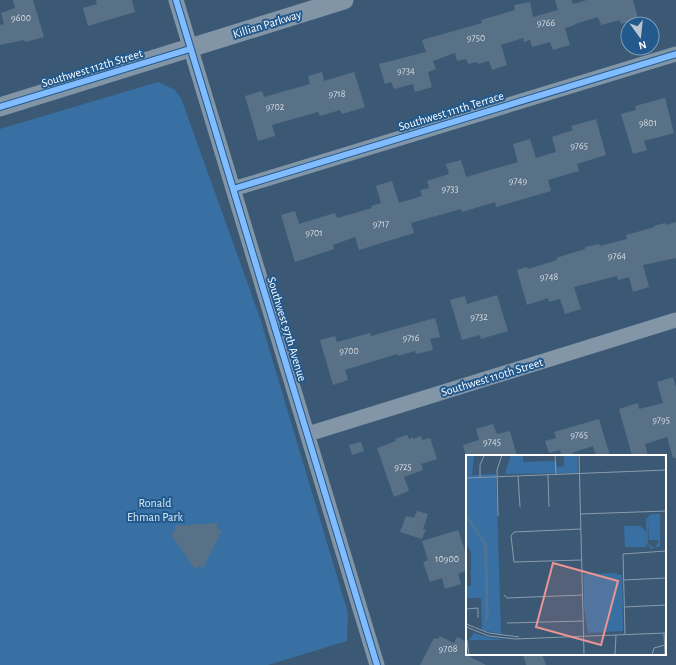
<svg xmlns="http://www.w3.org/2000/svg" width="676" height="665" viewBox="0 0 676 665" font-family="'Alegreya Sans',sans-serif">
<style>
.green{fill:#3870a3}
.building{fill:#597187}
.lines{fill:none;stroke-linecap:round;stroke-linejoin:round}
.minor{stroke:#8296a8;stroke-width:15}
.major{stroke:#8195a7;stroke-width:19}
.cycleway-casing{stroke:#235a8d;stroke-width:8}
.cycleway{stroke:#80bcff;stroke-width:6}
.labels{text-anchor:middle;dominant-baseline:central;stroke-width:4;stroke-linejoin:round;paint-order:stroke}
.number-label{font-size:10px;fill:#d6dce1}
.street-label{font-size:12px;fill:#fff;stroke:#235a8d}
.park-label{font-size:12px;fill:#d6e9f8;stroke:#235a8d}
.inset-road{fill:none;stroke:#899bac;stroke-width:1}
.view{fill:#ea9494;fill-opacity:0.15;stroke:#ea9494;stroke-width:2}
.inset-edge{fill:none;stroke:#fff;stroke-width:2}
</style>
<rect width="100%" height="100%" fill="#3b5975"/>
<path class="green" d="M158,82l17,8 6,8 79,220 88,295 -1,28 -79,24h-268v-536z"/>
<path class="building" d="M13,0h20l11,37 -19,5 -1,-2 -24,5v-20l4,-1 -3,-11 14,-5z
M96,0h36l3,12 -47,14 -5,-18 14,-4z
M555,0h16l2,4 14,-4h46l5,19 -17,5 -1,-4 -19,5 -3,-8 -23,7v1l-10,3 5,17 -17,5 -3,-8 -18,5 -2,-7 -6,2 -1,-4 -22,7 6,20 -15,5 -3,-9 -11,3 -1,-2 -9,2 -2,-5 -9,2 -2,-8 -22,8 3,8 -8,3 4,15 -17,5 -2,-8 -19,5 -3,-7 -6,2 -6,-20 47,-12 -4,-12 60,-17 -1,-3 34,-10 -1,-5 16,-3 3,15 25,-7z
M322,72l2,9 30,-9 11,35 -23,7 -2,-4 -20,6 -2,-4 -46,13 3,11 -17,5 -13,-45 17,-5 2,6 46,-13 -2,-8z
M665,98l9,35 -30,8 3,9 -14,4 -12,-40 15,-4 -1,-4z
M596,119l10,36 -29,9 2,7 -31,9 3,11 -55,16 -1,-5 -33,10 -1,-3 -50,14 3,10 -55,17 -4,-13 -22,8 1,4 -39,13 -14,-47 14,-4 4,13 36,-11 2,5 35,-10 -1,-2 10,-3 -5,-17 16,-5 7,22 23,-7 -2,-6 9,-2 -2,-7 22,-7 -3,-10 15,-4 5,17 52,-15 -5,-18 17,-5 6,19 20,-6 -4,-15 21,-7 -2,-4z
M676,222v36l-33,7 6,22 -16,5 -4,-15 -11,3 -1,-4 -43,11 7,22 -16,5 -5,-15 -11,3 -1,-4 -21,7 -10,-35 10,-3 1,2 29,-9 -1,-2 29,-9v-2l14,-3 1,2 27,-7 -1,-4 29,-8 -1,-1 11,-3 1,2z
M497,295l11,36 -27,8 -1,-4 -18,5 -12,-40 15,-4 2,8z
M435,318l5,19 -10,2 3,11 -17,4 -1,-3 -17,5 -1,-2 -52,16 3,10 -15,5 -13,-45 15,-4 2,6 33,-9 1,3z
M673,377l3,10v71h-3l-6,-21 -22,7 3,12h-16l-13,-47 19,-6 1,6 24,-6 -6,-21z
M599,419l11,37h-14l-3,-10 -21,7 1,3h-11l-2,-6 -11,3 -4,-12 11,-3 -2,-6z
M493,424l4,10 13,-3 7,25h-51l-3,-11 16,-5 -3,-11z
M407,435l2,4 4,-2v2l8,-3 1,4 8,-2 7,21 -16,5 2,6 -19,7 5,14 -15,6 -17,-49 19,-7 -1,-2z
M361,442l3,9 -12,4 -3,-10z
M417,511l11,3 -5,15h3l-4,10 -22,-7 6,-16 8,2z
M217,523v5l5,2 -19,38 -4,-2 -4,3 -24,-35 4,-3v-5z
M458,530l9,27v13l-9,4 3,10 -16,5 -3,-11 -12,4 -7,-20 5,-2 -6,-19z
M440,636l14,7 3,-6 10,5v13l19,10h-66l14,-27 4,1z
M523,654h19l4,11h-20z"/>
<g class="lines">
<path class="minor" d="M176,0l201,665
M233,189l443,-135
M308,434l368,-114"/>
<path class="major" d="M0,107l344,-107"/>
<defs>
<path id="cycleway" d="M176,0l201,665
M0,107l190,-58
M233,189l443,-135"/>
</defs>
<use href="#cycleway" class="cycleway-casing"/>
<use href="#cycleway" class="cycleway"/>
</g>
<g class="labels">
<g class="number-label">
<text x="21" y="18">9600</text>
<text x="546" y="23">9766</text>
<text x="476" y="38">9750</text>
<text x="406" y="71">9734</text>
<text x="337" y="94">9718</text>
<text x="275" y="107">9702</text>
<text x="648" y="123">9801</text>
<text x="579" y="146">9765</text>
<text x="518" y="181">9749</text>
<text x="450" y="189">9733</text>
<text x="381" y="224">9717</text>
<text x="314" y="233">9701</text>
<text x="617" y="256">9764</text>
<text x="549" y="277">9748</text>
<text x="479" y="317">9732</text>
<text x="411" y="338">9716</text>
<text x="349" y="351">9700</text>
<text x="661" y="420">9795</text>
<text x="579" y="435">9765</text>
<text x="492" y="442">9745</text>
<text x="403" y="467">9725</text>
<text x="447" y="559">10900</text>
<text x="448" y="649">9708</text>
</g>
<g class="street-label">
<text transform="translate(267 24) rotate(-17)">Killian Parkway</text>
<text transform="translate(92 68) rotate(-17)">Southwest 112th Street</text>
<text transform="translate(451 111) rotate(-17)">Southwest 111th Terrace</text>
<text transform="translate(287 329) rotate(73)">Southwest 97th Avenue</text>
<text transform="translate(492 377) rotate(-17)">Southwest 110th Street</text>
</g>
<g class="park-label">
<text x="155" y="503">Ronald<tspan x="155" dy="14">Ehman Park</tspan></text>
</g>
</g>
<g transform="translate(466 455)">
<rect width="200" height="200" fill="#3b5975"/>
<path d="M0,0h8l-2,20 24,-1 5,160 -19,-4 -1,-32h-15v-12h5v-34l-5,-9zM20,143h2l1,17 -3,13zM45,0h12v7l33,-1 1,6 7,-1v-11h13l1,18 -73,1zM8,178l14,4 16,3h-35z" fill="#3870a3" fill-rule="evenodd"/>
<path d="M8,47l3,3 3,-3 4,6 -3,3 -2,-3 4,6 -3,2 -9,-12zM185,59h9v32l-9,3 -5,-6v4h-21l-1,-21h16l6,5 1,12 -1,-24zM182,65l1,20h10l-4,8 -7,-4zM151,118v2h5l1,56 -35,2 -4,-26v-33z" fill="#3870a3" fill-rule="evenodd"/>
<path d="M0,58l21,31 2,71 -3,13 -2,-83 -18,-27z" fill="#4d7397"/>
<path class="inset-road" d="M89,0l1,19M113,0l5,200M199,0l1,15M82,20l1,32M52,21l2,31M14,22v-12l4,-9M0,23l200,-8M114,59l86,-3M32,61l-1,-46 5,-15M115,74l-67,3 -3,4 3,26 68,-2M157,125l43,-2M38,140l3,3 76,-3M158,152l42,-2M0,154l12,-1v10M41,168l77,-2M0,169l23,9 30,4M0,172l23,9 26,3 151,-6M198,178l1,22M159,179l-2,-80 43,-3M1,185l2,15M149,200l1,-20M186,200l2,-7 11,-3"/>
<path class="view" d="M87,108l65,18 -17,64 -65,-18z"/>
<rect width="200" height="200" class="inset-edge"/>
</g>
<g transform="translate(640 36) rotate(165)"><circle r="19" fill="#235a8d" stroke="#7b9cbb"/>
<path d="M0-3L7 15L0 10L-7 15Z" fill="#bac5cf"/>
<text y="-6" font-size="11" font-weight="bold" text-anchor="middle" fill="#ffffff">N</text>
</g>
</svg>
